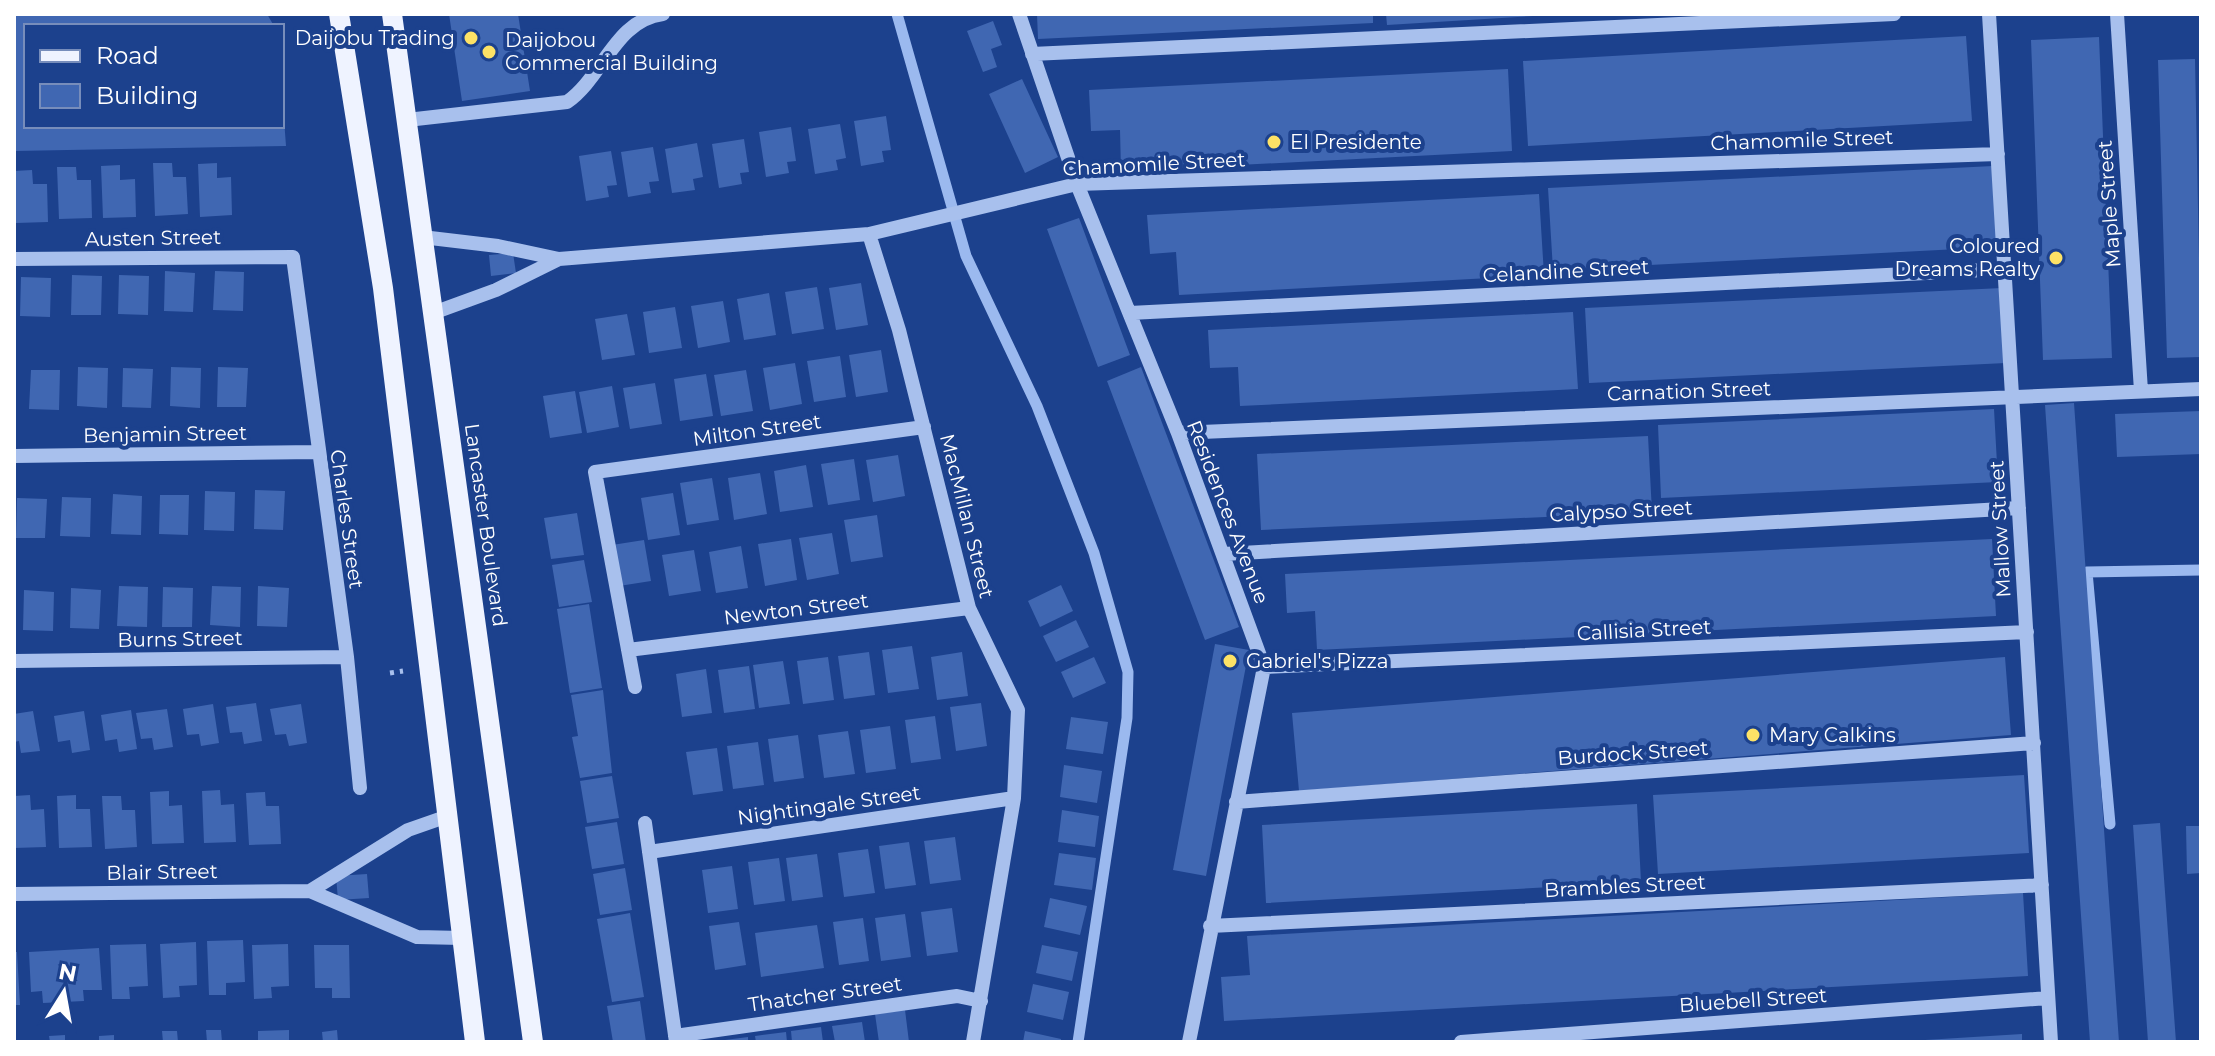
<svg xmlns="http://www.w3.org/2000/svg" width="2215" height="1056" viewBox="0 0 2215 1056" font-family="Montserrat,sans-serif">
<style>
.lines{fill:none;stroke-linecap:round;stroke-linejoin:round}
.stream{stroke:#9bb9ef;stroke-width:11}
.building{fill:#4067b2}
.path{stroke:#a8c0ed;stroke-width:5;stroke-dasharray:4 6;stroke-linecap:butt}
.minor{stroke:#a8c0ed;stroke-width:14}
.major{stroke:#eff3ff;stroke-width:20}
.poi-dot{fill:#fde266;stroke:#1c418d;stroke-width:3}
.labels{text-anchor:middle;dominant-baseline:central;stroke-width:8;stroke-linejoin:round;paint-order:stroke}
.poi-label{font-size:20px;fill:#fff;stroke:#1c418d;text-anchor:start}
.street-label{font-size:20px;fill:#fff;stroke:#1c418d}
</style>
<rect width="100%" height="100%" fill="#1c418d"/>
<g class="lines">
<path class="stream" d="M897,14l69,242 71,150 57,147 34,119 -1,46 -49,324
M2110,824l-23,-252 114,-2"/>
</g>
<path class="building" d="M14,14h253l7,12h-248v100h256l2,-7 2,27 -272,5z
M449,14h69l12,77 -68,10z
M1037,14h336v9l-335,16z
M1386,14h146l1,2 -146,9z
M993,21l9,24 -11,4 6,18 -14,5 -16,-41z
M1966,36l6,85 -444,25 -5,-85z
M2099,37l13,321 -69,2 -12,-320z
M2195,59l6,298 -34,1 -9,-298z
M1508,69l4,82 -391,20 -1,-41 -29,1 -2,-41z
M1022,79l36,78 -33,16 -36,-79z
M886,116l5,34 -9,1 2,11 -23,4 -7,-45z
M840,124l6,34 -10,2 2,10 -23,4 -7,-45z
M791,127l5,34 -9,1 2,11 -23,4 -7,-45z
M744,139l5,33 -9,1 2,11 -23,4 -7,-44z
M697,143l6,34 -10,2 2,11 -23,3 -7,-44z
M653,147l6,34 -10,1 2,11 -23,4 -7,-45z
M611,151l6,34 -10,1 2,11 -23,4 -7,-45z
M153,163h19l1,14h13l2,37 -33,2z
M217,163v15l14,-1 1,38 -32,2 -2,-53z
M120,165v15l15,-1 1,38 -33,1 -2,-52z
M1993,166l4,81 -444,23 -5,-82z
M57,167h19l1,13h14l1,38 -33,1z
M32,170l1,14h14l1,38 -32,1 -2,-52z
M1539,194l5,81 -365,20 -3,-43 -26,2 -3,-39z
M1079,218l51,137 -32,12 -51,-138z
M513,253l3,20 -25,3 -2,-21z
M165,271l30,2 -2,39 -29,-1z
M215,271l29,1 -1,39 -30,-1z
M72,275l30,1 -1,39h-30z
M119,275l30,1 -1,39 -30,-1z
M21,277l30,1 -1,39 -30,-1z
M861,283l7,42 -32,5 -7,-42z
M817,287l7,42 -32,5 -7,-42z
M2002,288l4,75 -417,20 -4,-75z
M769,293l7,42 -32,5 -7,-41z
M723,301l7,41 -32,6 -7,-42z
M675,307l7,41 -33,5 -6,-41z
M1573,312l5,77 -338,17 -2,-39 -28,1 -2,-38z
M627,314l8,41 -33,5 -7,-41z
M881,350l7,42 -32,5 -7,-42z
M840,356l6,41 -32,5 -7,-41z
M795,363l7,41 -32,6 -7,-42z
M78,367l30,1 -1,40 -30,-2z
M171,367l30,1 -1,40 -30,-2z
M218,367l30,1 -2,39h-29z
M1141,367l98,260 -34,13 -98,-259z
M123,368l30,1 -2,39 -29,-1z
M31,370h29l-1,40 -30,-1z
M746,370l7,41 -32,5 -7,-41z
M706,374l7,42 -33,5 -6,-42z
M655,383l7,41 -32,5 -7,-41z
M612,386l7,41 -32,6 -8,-41z
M575,391l7,42 -32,5 -7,-42z
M2074,403l14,200 31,439h-29l-31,-436 -14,-201z
M1994,409l4,73 -337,16 -3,-73z
M2201,411v43l-84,3 -2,-43z
M1648,436l4,76 -391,18 -4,-76z
M898,455l7,41 -32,6 -7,-42z
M854,459l6,41 -32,5 -7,-41z
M806,465l7,42 -33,5 -6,-41z
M760,473l7,41 -33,6 -6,-42z
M712,478l7,42 -32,5 -7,-42z
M255,490l30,1 -2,39 -29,-1z
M205,491l30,1 -1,39 -30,-1z
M673,493l7,42 -32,5 -7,-42z
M113,494l29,2 -1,39 -30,-1z
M160,495h29l-1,40 -29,-1z
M62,497l29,1 -1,39 -30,-1z
M17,498l30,1 -2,39h-29z
M577,513l7,42 -33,4 -7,-41z
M877,515l6,42 -32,5 -7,-42z
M832,533l7,41 -32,6 -8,-42z
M791,539l6,41 -32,6 -7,-42z
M1992,539l4,77 -679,34 -2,-39 -28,2 -2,-39z
M644,540l7,41 -32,5 -7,-41z
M741,546l7,42 -32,5 -7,-41z
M694,550l7,41 -32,5 -7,-41z
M584,560l8,42 -33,5 -7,-42z
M1061,585l12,26 -33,16 -12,-26z
M119,586l29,1 -1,40 -30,-1z
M212,586l29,1 -1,40 -30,-2z
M258,586l31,2 -2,39 -30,-1z
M163,587l30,1 -1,39h-30z
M71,588l30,2 -2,39 -29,-1z
M24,590l30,2 -1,39 -30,-1z
M589,604l13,84 -32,5 -13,-84z
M1076,620l13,27 -33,15 -13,-26z
M1215,644l34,6 -43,226 -33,-6z
M912,646l7,43 -31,4 -6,-43z
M869,652l6,43 -31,4 -6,-43z
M962,652l6,44 -31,4 -6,-43z
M828,657l6,43 -31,4 -6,-43z
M1094,657l12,26 -33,15 -12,-26z
M2005,657l6,78 -712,56 -7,-78z
M783,661l7,43 -31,4 -6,-43z
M749,666l6,43 -31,4 -6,-43z
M706,669l6,44 -30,4 -6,-43z
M603,690l9,83 -32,5 -8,-41 6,-1 -7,-41z
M256,703l6,38 -18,3 -2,-12 -12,1 -4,-26z
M981,703l6,43 -31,5 -6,-44z
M213,704l6,39 -18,3 -2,-12 -12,1 -4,-26z
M301,704l6,39 -18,3 -3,-12 -11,1 -5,-26z
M167,709l6,38 -19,3 -2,-12 -11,1 -5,-26z
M131,710l6,39 -18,3 -2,-13 -12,2 -4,-26z
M33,711l7,40 -19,2 -2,-12 -5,1v-28z
M84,711l6,39 -18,3 -2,-13 -12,2 -4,-26z
M935,716l6,43 -30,4 -6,-43z
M1071,717l37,5 -5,32 -37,-5z
M890,726l6,43 -30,4 -6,-43z
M848,731l7,43 -31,4 -6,-43z
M798,735l6,43 -30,4 -6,-43z
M758,742l6,43 -31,4 -6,-43z
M717,748l6,43 -30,4 -7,-43z
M1064,765l38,6 -5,32 -37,-6z
M2024,775l5,78 -371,21 -5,-79z
M612,776l7,42 -32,5 -7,-42z
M220,790l1,15 13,-1 2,38 -32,1 -2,-52z
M169,791v15l13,-1 2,38 -32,1 -2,-52z
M265,792l1,14h13l2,38 -32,1 -3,-52z
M30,795l1,15 13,-1 2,38 -32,1v-52z
M76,795v14h14l2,38 -33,1 -2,-52z
M102,796h19l1,14h13l2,37 -32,2z
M1637,804l4,78 -375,21 -4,-78z
M1062,810l37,6 -4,31 -37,-5z
M617,822l7,42 -32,5 -7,-42z
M2160,823l6,83 10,136h-28l-15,-217z
M2186,826h15v47l-14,1z
M955,837l6,43 -31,4 -6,-43z
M909,842l7,43 -31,4 -6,-43z
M868,849l7,44 -31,4 -6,-44z
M1059,853l37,5 -4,32 -38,-5z
M817,854l6,43 -31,4 -6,-43z
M779,858l6,43 -31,4 -6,-43z
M732,866l6,43 -30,4 -6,-43z
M625,868l7,42 -32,5 -7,-41z
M367,874l2,24 -31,2 -2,-24z
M2023,893l5,83 -804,45 -3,-44 29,-2 -3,-39z
M1050,898l37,8 -7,29 -36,-8z
M952,908l6,44 -31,4 -6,-44z
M630,913l14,84 -32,5 -15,-83z
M905,914l6,43 -30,4 -6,-43z
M863,918l6,43 -30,4 -6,-43z
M739,922l7,43 -31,5 -6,-44z
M817,925l7,43 -63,9 -6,-44z
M243,940l2,42 -19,1v12h-17l-2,-54z
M196,942l1,43 -18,1 1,11 -17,1 -3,-54z
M146,944l2,42 -19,1 1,12h-18l-2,-54z
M288,944l1,42 -18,1 1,11 -18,1 -2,-54z
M314,945h35l1,53h-18v-10h-17z
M1042,945l36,7 -6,29 -36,-8z
M99,948l3,42h-19l1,11 -41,2 -1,-12 -11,1 -2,-40z
M14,952h3l3,53h-6z
M1033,984l36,8 -6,28 -36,-8z
M640,1001l6,41h-33l-6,-36z
M905,1010l4,32h-30l-4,-28z
M862,1022l3,20h-30l-3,-16z
M821,1027l2,15h-31l-1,-11z
M206,1030h15l1,12h-15z
M289,1030v12h-31v-11z
M337,1030l1,12h-15l-1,-10z
M162,1031h15l1,11h-15z
M1025,1031l36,8v3h-38z
M786,1032l1,10h-31l-1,-6z
M2022,1034v8h-97v-2z
M65,1035v7h-15l-1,-6z
M114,1035v7h-15v-6z
M748,1037v5h-22l-1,-2z"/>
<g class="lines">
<path class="path" d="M390,673l13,-2"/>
<path class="minor" d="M1019,14l58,170 101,249 86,234 -75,375
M1989,14l62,1028
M2117,14l24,377
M1032,54l862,-40
M407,120l160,-18c36,-25 48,-82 96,-88
M869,234l30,96 70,278 49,102 -4,88 -41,244
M422,237l76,9 61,13 310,-25 208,-50 921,-30
M14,259l279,-2 54,400 13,131
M433,313l63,-23 63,-31
M1130,313l875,-44
M1178,433l1023,-44
M14,456l303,-4
M1224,554l795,-46
M628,650l341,-42
M14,661l333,-4
M1264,667l763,-35
M635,687l-40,-215 329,-45
M1236,802l798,-59
M645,823l31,219
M649,852l365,-54
M310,891l98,-61 40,-14
M14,894l296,-3 107,46 45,1
M1210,926l832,-41
M675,1036l282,-40 24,5
M1461,1042l587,-44"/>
<path class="major" d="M339,14l44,274 92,754
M392,14l141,1028"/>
</g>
<g class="poi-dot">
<circle cx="471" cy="38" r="8"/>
<circle cx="489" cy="52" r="8"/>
<circle cx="1274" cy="142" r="8"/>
<circle cx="2056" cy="258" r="8"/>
<circle cx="1230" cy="661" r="8"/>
<circle cx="1753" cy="735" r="8"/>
</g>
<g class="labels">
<g class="poi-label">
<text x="455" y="38" text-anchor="end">Daijobu Trading</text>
<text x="505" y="40">Daijobou<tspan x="505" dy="23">Commercial Building</tspan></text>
<text x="1290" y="142">El Presidente</text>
<text x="2040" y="246" text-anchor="end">Coloured<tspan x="2040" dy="23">Dreams Realty</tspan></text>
<text x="1246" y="661">Gabriel's Pizza</text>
<text x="1769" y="735">Mary Calkins</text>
</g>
<g class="street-label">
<text transform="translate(1802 140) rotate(-2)">Chamomile Street</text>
<text transform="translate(1154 164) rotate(-3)">Chamomile Street</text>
<text transform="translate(2109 204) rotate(-94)">Maple Street</text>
<text transform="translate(153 238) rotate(-1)">Austen Street</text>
<text transform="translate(1566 271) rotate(-3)">Celandine Street</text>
<text transform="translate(1689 391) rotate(-2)">Carnation Street</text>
<text transform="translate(757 430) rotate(-8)">Milton Street</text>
<text transform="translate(165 434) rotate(-1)">Benjamin Street</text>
<text transform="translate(1621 511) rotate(-3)">Calypso Street</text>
<text transform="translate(1228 512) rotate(69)">Residences Avenue</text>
<text transform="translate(967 516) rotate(76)">MacMillan Street</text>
<text transform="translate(347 519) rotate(82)">Charles Street</text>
<text transform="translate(486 525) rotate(82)">Lancaster Boulevard</text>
<text transform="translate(2000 529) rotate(-93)">Mallow Street</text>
<text transform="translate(796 609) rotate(-7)">Newton Street</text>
<text transform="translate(1644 630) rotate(-3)">Callisia Street</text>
<text transform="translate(180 639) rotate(-1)">Burns Street</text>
<text transform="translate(1633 753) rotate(-4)">Burdock Street</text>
<text transform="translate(829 805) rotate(-8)">Nightingale Street</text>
<text transform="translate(162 872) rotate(-1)">Blair Street</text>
<text transform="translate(1625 886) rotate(-3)">Brambles Street</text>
<text transform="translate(825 994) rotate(-8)">Thatcher Street</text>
<text transform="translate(1753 1000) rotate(-4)">Bluebell Street</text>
</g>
</g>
<rect width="2215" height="1056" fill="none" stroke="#ffffff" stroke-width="32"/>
<rect x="24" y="24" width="260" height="104" fill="#1c418d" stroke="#778dbb" stroke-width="2"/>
<rect x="40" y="50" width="40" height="12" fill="#eff3ff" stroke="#778dbb" stroke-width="2"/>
<text x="96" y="64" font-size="24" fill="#ffffff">Road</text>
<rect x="40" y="84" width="40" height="24" fill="#4067b2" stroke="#778dbb" stroke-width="2"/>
<text x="96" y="104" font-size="24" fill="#ffffff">Building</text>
<g transform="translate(64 992) rotate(11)" stroke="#1c418d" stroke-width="6" paint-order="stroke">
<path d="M0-6L14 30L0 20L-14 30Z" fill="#ffffff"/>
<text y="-12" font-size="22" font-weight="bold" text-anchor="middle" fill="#ffffff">N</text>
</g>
</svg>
